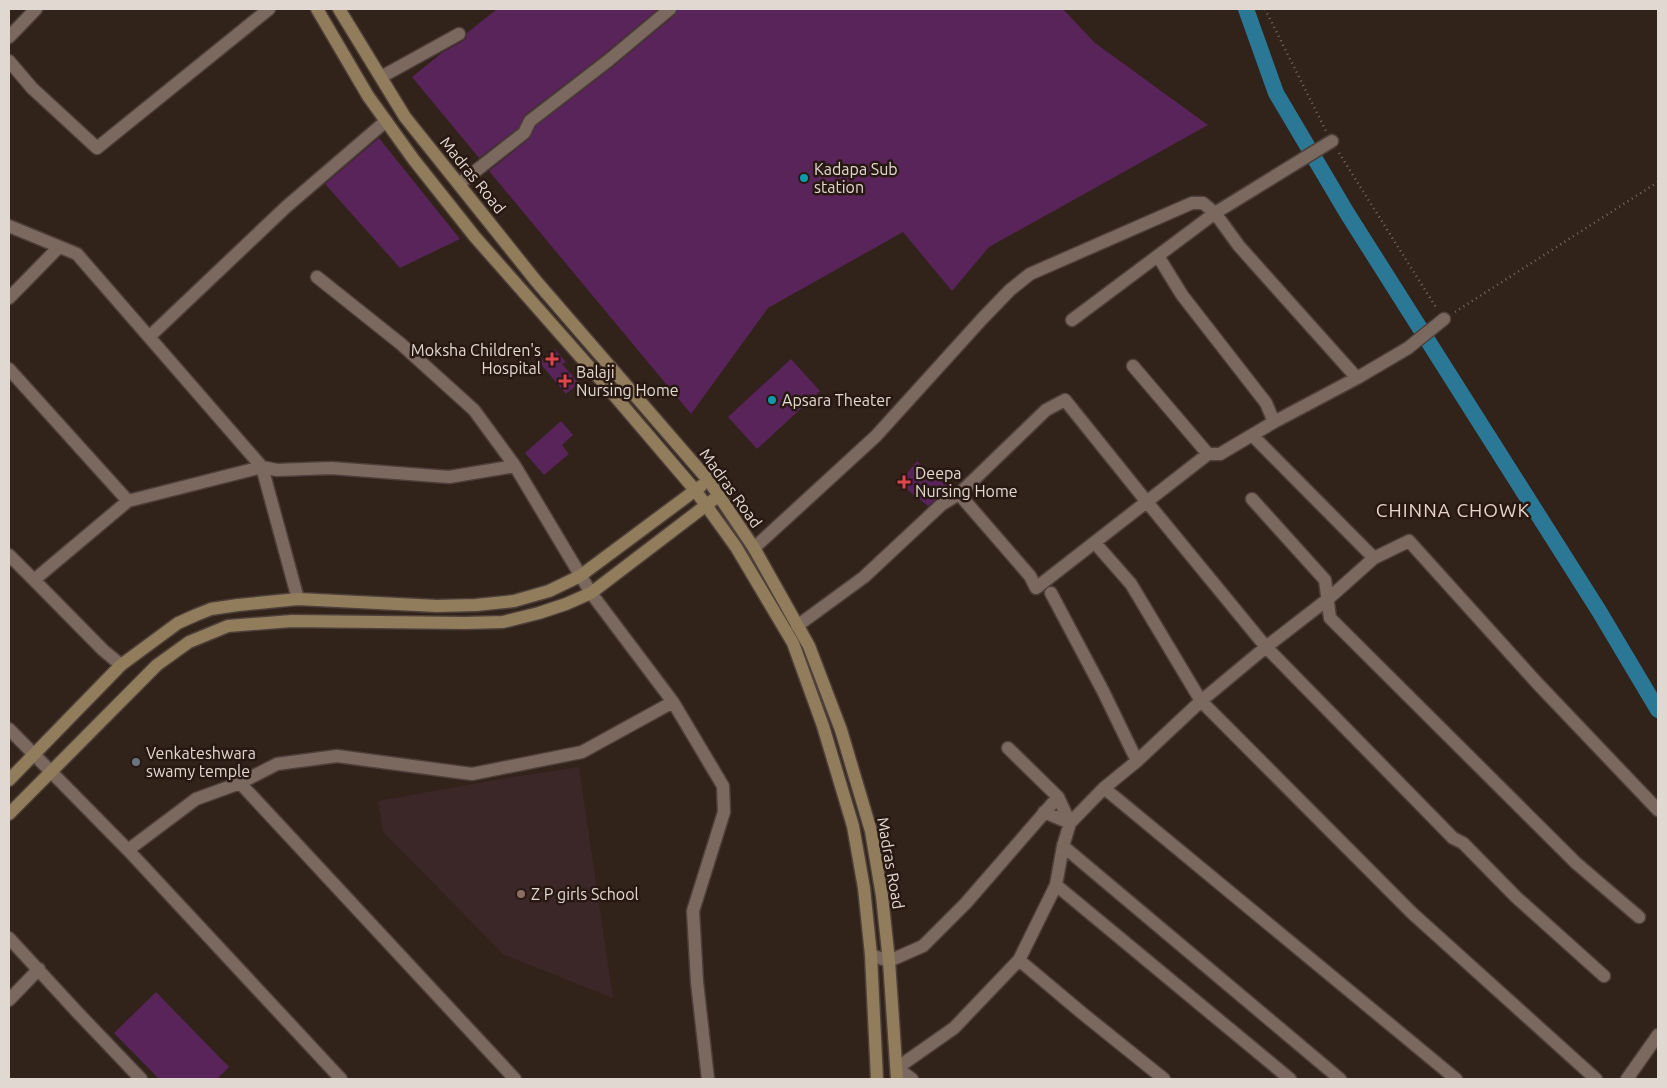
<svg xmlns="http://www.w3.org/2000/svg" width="1667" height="1088" viewBox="0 0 1667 1088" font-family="Ubuntu,sans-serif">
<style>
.education{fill:#3b2727}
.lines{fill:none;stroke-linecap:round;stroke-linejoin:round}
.canal{stroke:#2a7895;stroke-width:16}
.building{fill:#58245a}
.street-casing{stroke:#4d403a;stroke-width:15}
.secondary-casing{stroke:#4d403a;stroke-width:15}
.path{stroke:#776a62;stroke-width:2.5;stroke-dasharray:1 4;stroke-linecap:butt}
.street{stroke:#7b6960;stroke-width:12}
.secondary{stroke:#917c5c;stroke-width:12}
.culture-dot{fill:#0f9aa8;stroke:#271911;stroke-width:2}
.health-dot{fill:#e0444e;stroke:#271911;stroke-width:2}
.worship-dot{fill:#6b7280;stroke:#271911;stroke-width:2}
.education-dot{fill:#8d6e63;stroke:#271911;stroke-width:2}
.labels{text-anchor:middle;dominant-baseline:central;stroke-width:5;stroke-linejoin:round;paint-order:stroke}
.poi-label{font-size:16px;fill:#e2d8d2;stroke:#271911;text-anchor:start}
.street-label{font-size:16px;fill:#e2d8d2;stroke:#271911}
.quarter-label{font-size:19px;letter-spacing:1px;fill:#e8d4ca;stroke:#271911}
</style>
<rect width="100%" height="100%" fill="#31221a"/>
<path class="education" d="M579,767l34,231 -109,-43 -121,-123 -5,-31 116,-21z"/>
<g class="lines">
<path class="canal" d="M1246,9l30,84 71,120 252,398 59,99"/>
</g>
<path class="building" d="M497,9h161l-54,45 -79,61 -7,13 -39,30 -67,-81 31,-25 20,-11 3,-3 1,-5z
M678,9h385l32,34 113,82 -219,122 -37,44 -49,-59 -135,76 -77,106 -202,-243 40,-32 7,-13 78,-60 61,-51z
M379,138l81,101 -60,29 -75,-84z
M555,349l11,13 -4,2 17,19 -13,11 -27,-32z
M791,359l29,32 -63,58 -29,-32z
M561,421l12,14 -11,10 7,9 -25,21 -19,-22z
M917,461l31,25 -9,11 -11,9 -29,-23z
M156,992l73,75 -12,12h-58l-45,-46z"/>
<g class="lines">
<defs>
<path id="street" d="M9,37l27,-28
M9,61l23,27 65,60 172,-139
M381,77l78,-43
M459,184l65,-51 6,-12 79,-61 61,-51
M9,226l68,28 185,213 15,3 54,-2 118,9 66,-11 76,127 82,109 -91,50 -110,22 -135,-18 -60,8 -37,19 -44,16 -68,51
M1158,256l24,39 84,108 8,19
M317,277l84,67 73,66 41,56
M9,298l50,-51
M1072,320l143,-107 117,-72
M149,337l137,-130 100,-86
M1133,366l75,88h12l54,-32 83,-44 51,-30 36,-29
M9,369l119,132
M1252,435l122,123 35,-17 129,143 120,126
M959,494l71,82 6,12 172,-134
M1252,499l73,81 5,38 246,245 63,54
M1095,543l36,41 70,117 211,212 184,166
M754,548l122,-112 106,-117 28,-29 20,-16 162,-71h11l12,10 24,33 118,132
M9,555l25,25
M1051,593l52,98 34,70 -33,27 -34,35 -7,23
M797,626l67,-49 77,-72 18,-11 87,-84 19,-10 82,102 119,145 187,191 10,5 53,54 88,79
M121,665l-18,-15 -69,-70 94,-79 134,-34 36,132
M673,702l50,84 1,26 -31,99 4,71 11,97
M9,729l119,121 213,229
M1008,748l50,49 12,26 -26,-11
M1137,761l64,-60 65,-54 62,-48 46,-41
M240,783l275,296
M1104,788l352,291
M1056,885l7,-39 277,233
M9,938l70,76 62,65
M871,955l18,6 34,-15 43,-43 92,-106
M9,1000l30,-31
M912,1079l-15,-11 57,-40 65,-68
M1164,1079l-82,-66 -63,-53 37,-75 234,194
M1627,1079l31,-44"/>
<path id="secondary" d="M317,9l51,87 46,64 61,77 133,151 87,102 41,57 57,96 30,83 30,100 11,62 7,67 6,124
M339,9l66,108 131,164 173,200 45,67 55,98 32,84 30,101 11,65 7,65 8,118
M9,780l112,-115 57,-42 18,-8 15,-6 27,-4 60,-6 139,7 39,-1 38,-4 35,-10 31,-15 121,-90
M9,814l148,-149 32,-23 39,-16 64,-5 173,2 38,-1 36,-9 27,-9 25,-11 122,-93"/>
</defs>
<use href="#street" class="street-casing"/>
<use href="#secondary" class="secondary-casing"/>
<path class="path" d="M1265,9l61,122
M1339,153l98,156
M1455,312l203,-130"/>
<use href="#street" class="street"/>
<use href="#secondary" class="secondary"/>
</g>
<g class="culture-dot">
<circle cx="804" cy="178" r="5"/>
<circle cx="772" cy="400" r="5"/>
</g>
<g class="health-dot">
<path d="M549.5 351.5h5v5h5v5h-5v5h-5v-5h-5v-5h5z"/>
<path d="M562.5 373.5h5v5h5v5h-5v5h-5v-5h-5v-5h5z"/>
<path d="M901.5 474.5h5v5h5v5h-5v5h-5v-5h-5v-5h5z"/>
</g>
<circle class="worship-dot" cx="136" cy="762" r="5"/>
<circle class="education-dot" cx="521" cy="894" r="5"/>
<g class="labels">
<g class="poi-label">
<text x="814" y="169">Kadapa Sub<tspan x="814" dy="18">station</tspan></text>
<text x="541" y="350" text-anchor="end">Moksha Children's<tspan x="541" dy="18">Hospital</tspan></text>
<text x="576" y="372">Balaji<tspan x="576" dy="18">Nursing Home</tspan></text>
<text x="782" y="400">Apsara Theater</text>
<text x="915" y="473">Deepa<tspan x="915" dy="18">Nursing Home</tspan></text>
<text x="146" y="753">Venkateshwara<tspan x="146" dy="18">swamy temple</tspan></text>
<text x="531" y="894">Z P girls School</text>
</g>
<g class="street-label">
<text transform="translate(473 175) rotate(51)">Madras Road</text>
<text transform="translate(731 488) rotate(54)">Madras Road</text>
<text transform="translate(891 863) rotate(80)">Madras Road</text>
</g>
<g class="quarter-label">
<text x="1453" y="510">CHINNA CHOWK</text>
</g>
</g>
<rect width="1667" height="1088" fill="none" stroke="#e2d8d2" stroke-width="20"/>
</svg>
